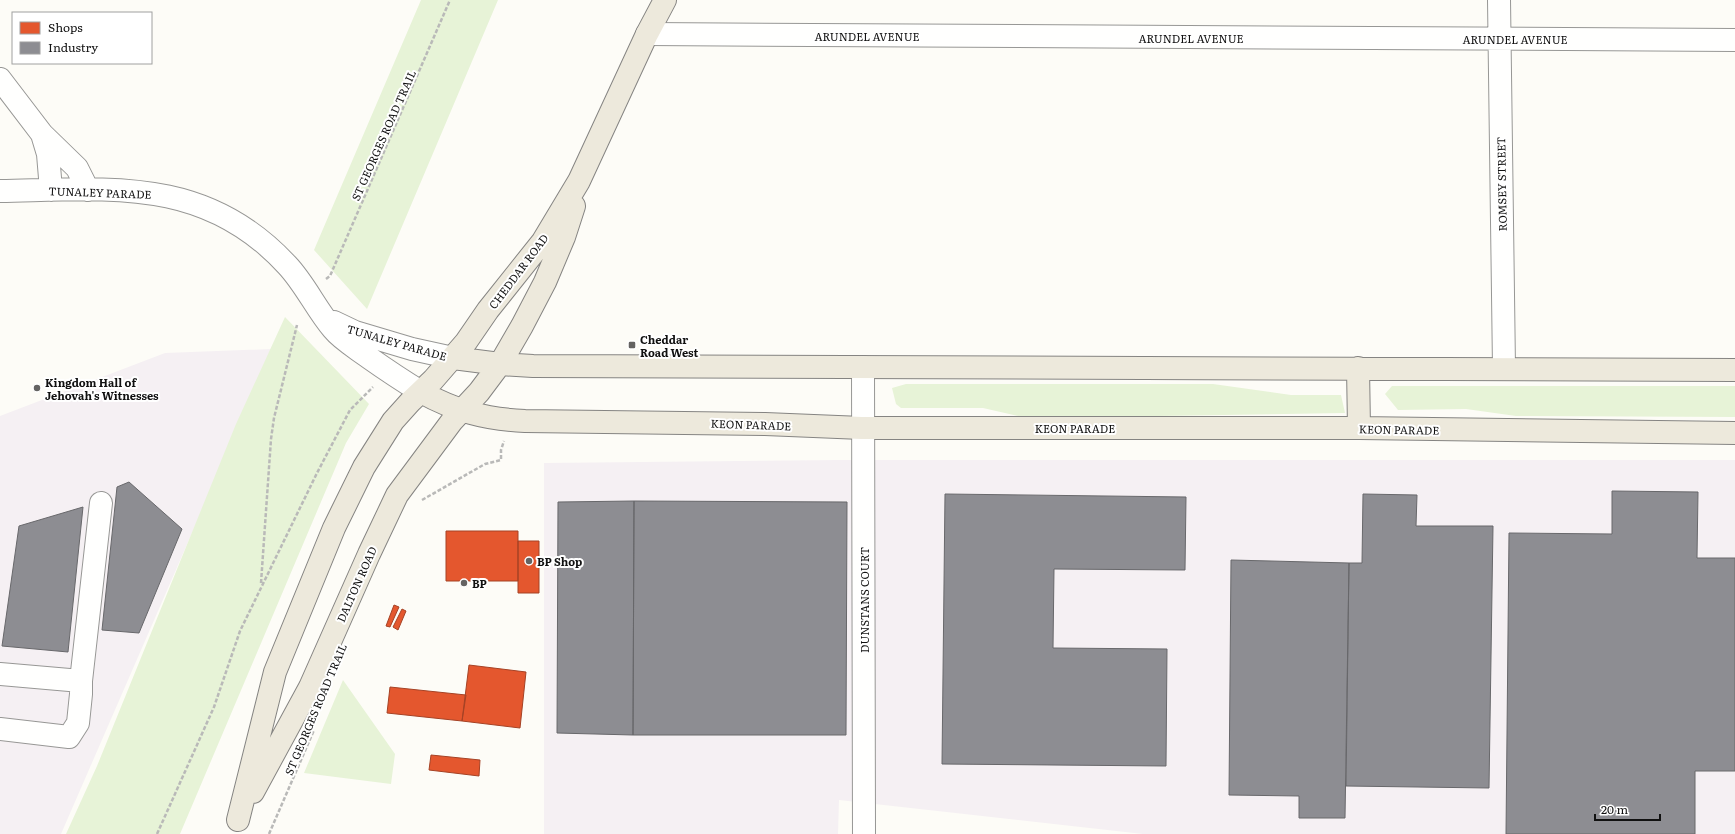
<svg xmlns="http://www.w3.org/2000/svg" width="1735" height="834" viewBox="0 0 1735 834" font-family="Literata,serif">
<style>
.industrial{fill:#f5f0f3}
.green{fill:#e7f3d7}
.shops{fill:#e4572e;stroke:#a54225}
.industry{fill:#8d8d92;stroke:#68686b}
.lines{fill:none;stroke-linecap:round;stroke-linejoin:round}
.minor-casing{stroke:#979795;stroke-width:24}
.major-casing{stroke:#858482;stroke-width:24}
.path{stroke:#b9b9b8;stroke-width:2.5;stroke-dasharray:4 2;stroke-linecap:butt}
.minor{stroke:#fffffe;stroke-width:22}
.major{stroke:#ede9dc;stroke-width:22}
.poi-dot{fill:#646362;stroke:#fff;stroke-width:1.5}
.labels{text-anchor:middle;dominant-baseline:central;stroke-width:4;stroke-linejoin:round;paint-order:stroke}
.street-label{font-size:11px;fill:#111;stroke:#fff}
.poi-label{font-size:11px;font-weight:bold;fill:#111;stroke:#fff;text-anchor:start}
</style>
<rect width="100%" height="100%" fill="#fdfcf7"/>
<path class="industrial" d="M272,349l-211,485h-61v-418l165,-63z
M839,460h896v374h-592l-304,-34 -1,34h-294v-371z"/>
<path class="green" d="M421,0h77l-131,309 -53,-59z
M285,317l84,87 -23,39 -166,391h-114l31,-68 139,-342z
M906,384h307l78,11h50l4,18 -318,5 -44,-10h-82l-5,-4 -4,-16z
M1392,386h343v31l-219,-1 -50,-7 -68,1 -13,-16z
M343,680l52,74 -4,30 -87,-11z"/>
<path class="shops" d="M446,531h72v50h-72z
M518,541h21v52h-21z
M394,605l5,2 -9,20 -4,-1z
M402,609l4,2 -8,19 -5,-3z
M469,665l57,7 -6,56 -58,-7z
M390,687l76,8 -4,26 -75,-8z
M431,755l49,5 -1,16 -50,-6z"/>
<path class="industry" d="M129,482l53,47 -43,104 -37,-3 15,-143z
M1612,491l86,1 -1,66h38v213h-40v63h-189l3,-301 103,1z
M945,494l241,3 -1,73 -131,-1 -1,79 114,1 -1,117 -224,-2z
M1363,494l54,1 -1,31h77l-4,262 -143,-2 3,-223h13z
M634,501l-1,234 -76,-2 1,-231z
M634,501l213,1 -1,233h-213z
M83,507l-15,145 -66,-6 17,-120z
M1231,560l118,3 -4,255h-46v-22l-70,-1z"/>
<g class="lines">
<defs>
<path id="minor" d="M1499,0l5,368
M647,34l1088,6
M0,79l42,55 35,34 11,22
M42,134l6,20 3,36
M0,191c109,-2 205,-15 287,74 18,19 29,44 46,64 9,11 23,19 35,28 17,12 35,24 53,35
M334,322l21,10 57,17 41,9
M863,367l1,467
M0,674l81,7v13l-3,29 -9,14 -69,-8
M81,681l20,-178"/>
<path id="major" d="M453,358l47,6 33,2 1202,4
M1358,368l1,60
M421,392c35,19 63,27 104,29l240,3 97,4h497l376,5
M253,792l57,-105 59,-133 28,-59 55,-74 27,-29 21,-28 22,-38 23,-44 19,-45 10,-31
M238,820l37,-148 59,-144 30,-61 29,-46 18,-20 22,-21 33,-38 22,-32 55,-69 36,-60 68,-147 18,-34"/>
</defs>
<use href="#minor" class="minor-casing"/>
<use href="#major" class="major-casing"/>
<path class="path" d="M326,279l4,-3 120,-276
M422,500l63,-36 16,-4v-10l3,-9
M261,583l10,-144 3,-21 23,-93
M157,834l57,-127 26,-76 77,-158 33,-63 23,-23
M269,834l45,-104"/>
<use href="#minor" class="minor"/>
<use href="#major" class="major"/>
</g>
<g class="poi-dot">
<rect x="628" y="341" width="8" height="8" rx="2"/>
<circle cx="37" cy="388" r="4"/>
<circle cx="529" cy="561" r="4"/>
<circle cx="464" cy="583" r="4"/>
</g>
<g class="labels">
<g class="street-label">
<text x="867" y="36">ARUNDEL AVENUE</text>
<text x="1191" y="38">ARUNDEL AVENUE</text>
<text x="1515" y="39">ARUNDEL AVENUE</text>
<text transform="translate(383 135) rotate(-66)">ST GEORGES ROAD TRAIL</text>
<text transform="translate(1501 184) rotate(-91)">ROMSEY STREET</text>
<text transform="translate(100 192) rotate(2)">TUNALEY PARADE</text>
<text transform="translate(518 271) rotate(-53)">CHEDDAR ROAD</text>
<text transform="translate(397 342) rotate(16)">TUNALEY PARADE</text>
<text transform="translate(751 424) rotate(2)">KEON PARADE</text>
<text x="1075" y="428">KEON PARADE</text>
<text transform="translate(1399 429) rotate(1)">KEON PARADE</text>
<text transform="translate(356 584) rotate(-66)">DALTON ROAD</text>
<text transform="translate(864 600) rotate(-90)">DUNSTANS COURT</text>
<text transform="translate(315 709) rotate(-67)">ST GEORGES ROAD TRAIL</text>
</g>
<g class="poi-label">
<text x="640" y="339">Cheddar<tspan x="640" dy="13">Road West</tspan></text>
<text x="45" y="382">Kingdom Hall of<tspan x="45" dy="13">Jehovah's Witnesses</tspan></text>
<text x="537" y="561">BP Shop</text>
<text x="472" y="583">BP</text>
</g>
</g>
<rect x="12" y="12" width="140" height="52" fill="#ffffff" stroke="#a0a0a0"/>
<rect x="20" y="22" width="20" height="12" fill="#e4572e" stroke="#a0a0a0"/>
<text x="48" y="32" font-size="12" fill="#111111">Shops</text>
<rect x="20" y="42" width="20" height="12" fill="#8d8d92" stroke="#a0a0a0"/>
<text x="48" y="52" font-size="12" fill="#111111">Industry</text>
<path d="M1595 814v6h65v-6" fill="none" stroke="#111111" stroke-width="2"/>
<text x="1601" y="814" font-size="12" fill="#111111" stroke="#ffffff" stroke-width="3" paint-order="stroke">20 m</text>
</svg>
